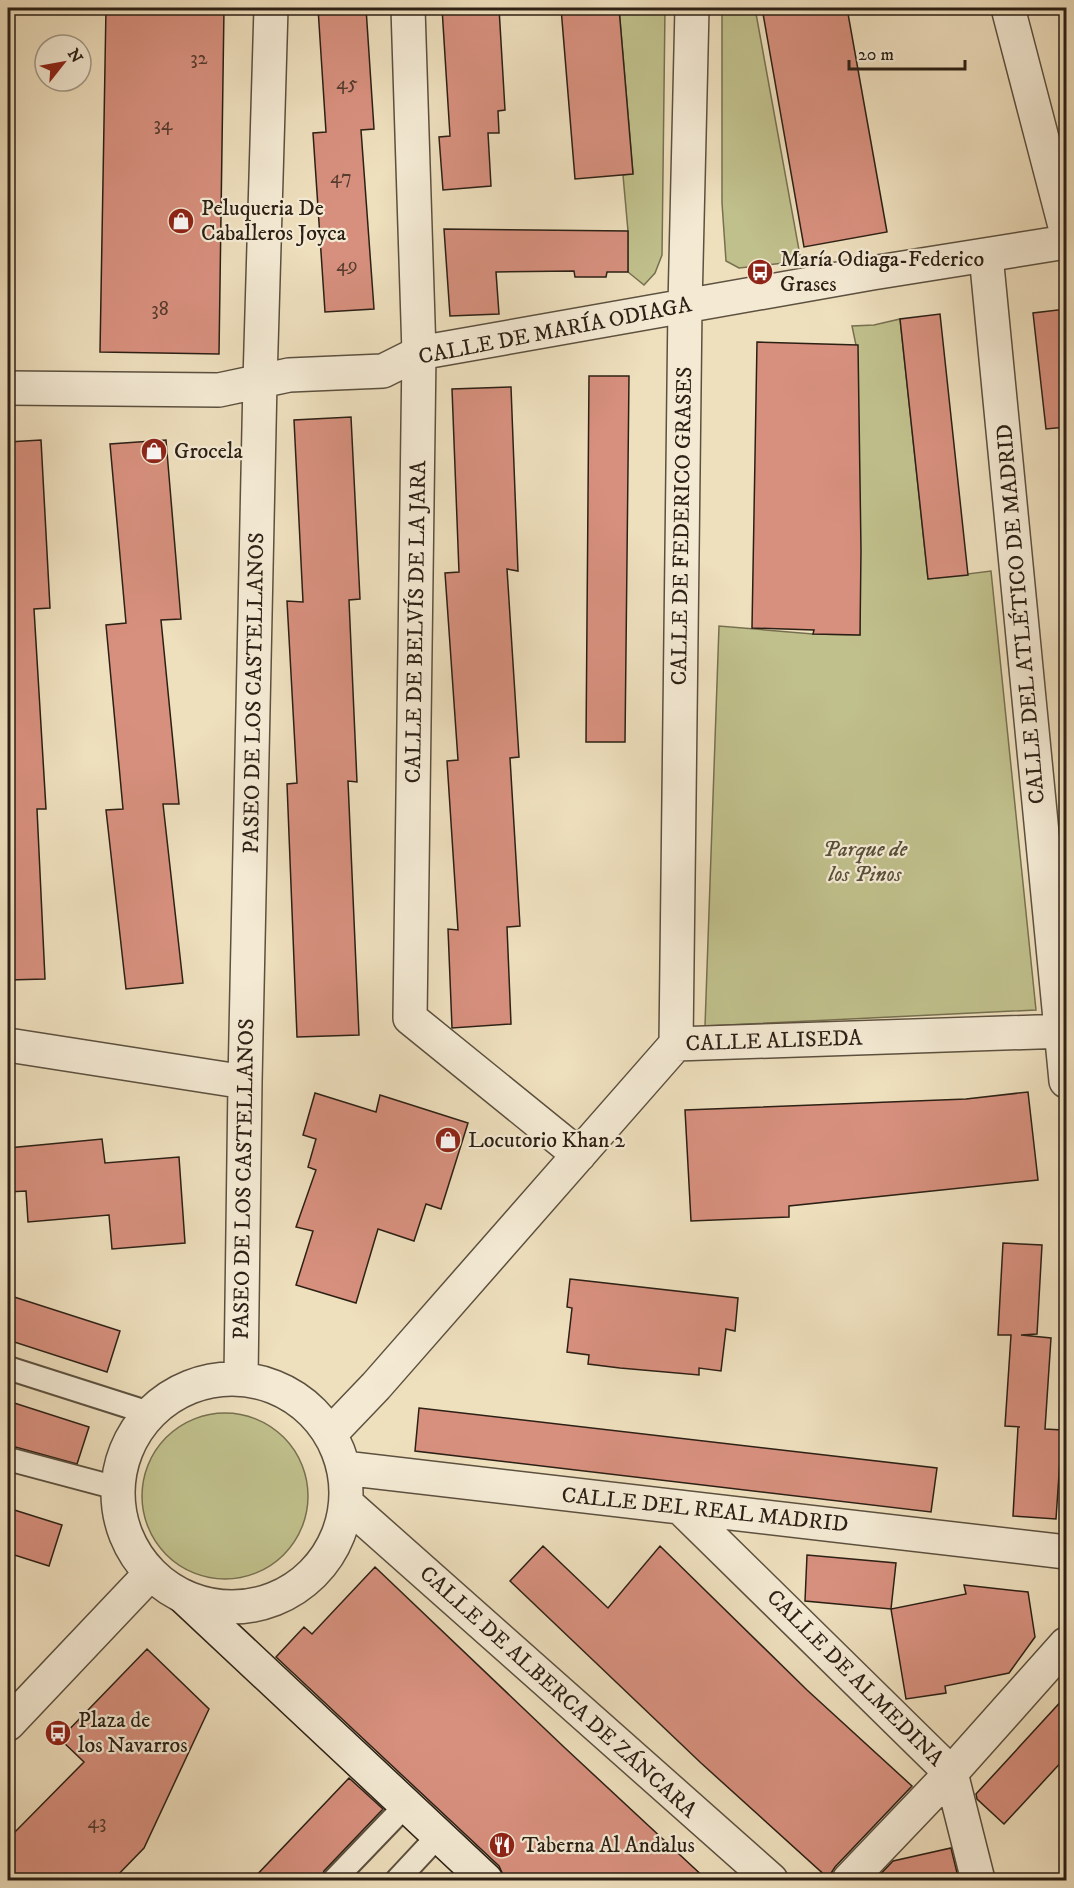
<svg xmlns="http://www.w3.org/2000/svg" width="1074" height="1888" viewBox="0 0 1074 1888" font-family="'IM FELL DW Pica',serif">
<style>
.green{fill:#c0c08c;stroke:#767050;stroke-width:1.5}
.building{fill:#d7907e;stroke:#2c2015;stroke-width:1.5}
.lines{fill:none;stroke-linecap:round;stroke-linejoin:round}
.lane-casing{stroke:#5c503f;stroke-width:26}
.street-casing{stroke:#5c503f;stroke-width:36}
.secondary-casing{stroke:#2c2015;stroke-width:36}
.lane{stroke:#f4ead4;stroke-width:22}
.street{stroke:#f4ead4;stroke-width:33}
.secondary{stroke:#f4ead4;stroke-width:33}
.labels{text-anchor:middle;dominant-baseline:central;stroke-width:4.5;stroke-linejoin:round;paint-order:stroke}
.number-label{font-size:20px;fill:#573c2f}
.poi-label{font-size:22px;fill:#2c2015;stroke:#f4ead4;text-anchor:start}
.street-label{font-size:22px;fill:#2c2015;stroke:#f4ead4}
.park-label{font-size:22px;font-style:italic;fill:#585039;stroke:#f4ead4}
</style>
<rect width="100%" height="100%" fill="#eedfbd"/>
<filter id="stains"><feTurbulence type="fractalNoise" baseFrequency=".00333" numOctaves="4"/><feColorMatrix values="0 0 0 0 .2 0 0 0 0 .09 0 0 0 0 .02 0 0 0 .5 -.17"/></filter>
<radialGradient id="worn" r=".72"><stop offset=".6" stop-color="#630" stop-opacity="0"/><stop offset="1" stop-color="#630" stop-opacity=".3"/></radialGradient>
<path class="green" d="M619,8h46l-3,247 -7,18 -11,12 -16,-13v-41l-5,-56 10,-2z
M722,8h33l46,253 -62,7 -13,-7 -4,-58z
M900,319l28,260 63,-8 45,439 -331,16 14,-400 94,8 47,1 -4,-290 -4,-19 22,-1z
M142 1496a83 83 0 1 1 166 0a83 83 0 1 1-166 0Z"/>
<path class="building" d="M106,8h118l-5,346 -119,-2z
M318,8h48l8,121 -13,1 13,179 -49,3 -12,-179 13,-1z
M442,8h57l6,102 -7,1 1,22h-11l3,53 -48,4 -4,-53 11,-1z
M561,8h58l14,166 -58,5z
M762,8h85l40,224 -83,15z
M444,229l184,2v41h-21l-1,5h-31l-1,-6 -78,1 3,42 -49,2z
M1066,309v118l-20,2 -13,-116z
M940,314l28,261 -40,4 -28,-260z
M757,342l101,3 3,205 -1,85 -47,-1 1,-4 -62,-2z
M589,376h40l-4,366h-39z
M511,387l7,184 -11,-2 12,188 -9,1 10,168 -13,1 4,97 -59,4 -4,-99 10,1 -11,-169 11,-1 -13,-187 14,-1 -7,-183z
M351,417l9,182 -11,1 8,182 -9,-1 11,254 -62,2 -10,-253 10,-1 -10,-182 16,1 -9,-182z
M41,440l9,168 -16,1 12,200h-9l8,170 -37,1v-538z
M166,440l15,179 -20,1 18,184h-16l20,179 -57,6 -20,-179 17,-1 -17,-184 20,-2 -16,-179z
M1028,1092l10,88 -249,26v11l-98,4 -6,-111 281,-11z
M315,1093l61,19 4,-17 88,28 -27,86 -15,-5 -12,37 -36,-12 -22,74 -60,-18 17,-54 -17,-4 20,-57 -8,-3 8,-28 -13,-4z
M102,1139l3,24 74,-6 6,86 -73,6 -3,-34 -81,7 -2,-31 -18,1v-44z
M1003,1243l39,2 -5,89 -16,1 30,3 -6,91 17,1 -6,89 -43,-3 5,-89h2l-15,-1 6,-91h-13z
M570,1279l168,19 -3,33 -9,-2 -5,42 -22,-3v7l-79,-7 -32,-4 1,-9 -22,-3 5,-44 -5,-1z
M8,1295l112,36 -13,41 -99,-32z
M8,1401l81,26 -12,37 -69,-19z
M419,1408l518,60 -6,44 -516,-61z
M8,1508l54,17 -13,41 -41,-13z
M543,1546l65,62 52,-62 147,144 105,96 -77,81 -7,11 -127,-115 -191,-182z
M807,1555l89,8 -5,46 -86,-8z
M375,1567l190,181 143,133h-200l-4,-4 -5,-11 -223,-209 28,-30 8,7z
M964,1585l64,7 7,45 -26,36 -64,13 1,7 -40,6 -15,-90 75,-15z
M147,1649l62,60 -65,139 -32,33h-104v-42l76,-77 -24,-23z
M1066,1696v61l-62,67 -27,-25 -1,-5z
M349,1778l34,31 -59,62 -3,8 -70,2z
M951,1848l8,33h-85l19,-20z"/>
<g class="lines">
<defs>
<path id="lane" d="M8,1368l141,45
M8,1459l109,29
M334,1880l72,-75
M397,1880l41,-44"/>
<path id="street" d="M408,8l11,345 -9,665 169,137
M1008,8l58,222
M986,255l80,826
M8,388l211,2 70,-15 94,-4 36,-18 453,-80 194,-31
M676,1044l9,-738 7,-298
M8,1045l237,37
M241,1378l4,-296 15,-701 11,-373
M118 1493a114 114 0 1 1 228 0a114 114 0 1 1-228 0Z
M332,1432l44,-46 300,-342 390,-13
M344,1468l722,84
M346,1503l425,377
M680,1507l271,266 27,107
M8,1724l142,-150
M849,1880l102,-107 115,-129"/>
<path id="secondary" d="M185,1598l301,282"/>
</defs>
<use href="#lane" class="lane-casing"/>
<use href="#street" class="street-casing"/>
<use href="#secondary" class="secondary-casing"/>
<use href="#lane" class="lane"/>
<use href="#street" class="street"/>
<use href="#secondary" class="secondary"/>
</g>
<defs>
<symbol id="shop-disc" viewBox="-11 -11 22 22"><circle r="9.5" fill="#8f2418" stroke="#f4ead4"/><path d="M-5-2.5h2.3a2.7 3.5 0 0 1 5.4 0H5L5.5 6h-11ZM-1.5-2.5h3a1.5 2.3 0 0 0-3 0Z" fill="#fff"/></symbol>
<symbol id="bus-disc" viewBox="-11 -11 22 22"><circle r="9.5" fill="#8f2418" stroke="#f4ead4"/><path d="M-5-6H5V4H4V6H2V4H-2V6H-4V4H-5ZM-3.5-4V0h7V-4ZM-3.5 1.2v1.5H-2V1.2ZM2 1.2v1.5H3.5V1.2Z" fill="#fff"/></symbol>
<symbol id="restaurant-disc" viewBox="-11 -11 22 22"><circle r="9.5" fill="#8f2418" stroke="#f4ead4"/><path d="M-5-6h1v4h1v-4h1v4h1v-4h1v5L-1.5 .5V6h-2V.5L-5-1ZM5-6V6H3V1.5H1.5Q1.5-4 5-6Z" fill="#fff"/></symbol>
</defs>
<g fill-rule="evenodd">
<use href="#shop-disc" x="166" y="206" width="30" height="30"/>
<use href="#bus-disc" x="745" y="257" width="30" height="30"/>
<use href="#shop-disc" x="139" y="436" width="30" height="30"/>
<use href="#shop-disc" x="433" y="1125" width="30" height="30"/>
<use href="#bus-disc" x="43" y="1718" width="30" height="30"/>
<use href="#restaurant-disc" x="487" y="1830" width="30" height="30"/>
</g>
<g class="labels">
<g class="number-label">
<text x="199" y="58">32</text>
<text x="347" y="83">45</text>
<text x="163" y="124">34</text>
<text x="341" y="177">47</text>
<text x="347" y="265">49</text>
<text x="160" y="309">38</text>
<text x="97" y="1822">43</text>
</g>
<g class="poi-label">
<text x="201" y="208">Peluqueria De<tspan x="201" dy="25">Caballeros Joyca</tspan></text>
<text x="780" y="259">María Odiaga-Federico<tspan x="780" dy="25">Grases</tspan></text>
<text x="174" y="451">Grocela</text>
<text x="468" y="1140">Locutorio Khan 2</text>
<text x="78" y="1720">Plaza de<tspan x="78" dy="25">los Navarros</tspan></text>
<text x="522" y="1845">Taberna Al Andalus</text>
</g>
<g class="street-label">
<text transform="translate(555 331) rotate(-11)">CALLE DE MARÍA ODIAGA</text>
<text transform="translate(682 526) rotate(-89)">CALLE DE FEDERICO GRASES</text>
<text transform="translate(1021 614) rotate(-95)">CALLE DEL ATLÉTICO DE MADRID</text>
<text transform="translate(416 622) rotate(-89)">CALLE DE BELVÍS DE LA JARA</text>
<text transform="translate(254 693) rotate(-89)">PASEO DE LOS CASTELLANOS</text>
<text transform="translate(774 1041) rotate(-2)">CALLE ALISEDA</text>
<text transform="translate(244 1179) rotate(-89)">PASEO DE LOS CASTELLANOS</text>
<text transform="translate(705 1510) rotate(6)">CALLE DEL REAL MADRID</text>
<text transform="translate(855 1678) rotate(45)">CALLE DE ALMEDINA</text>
<text transform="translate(558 1692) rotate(42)">CALLE DE ALBERCA DE ZÁNCARA</text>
</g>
<g class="park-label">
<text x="865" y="849">Parque de<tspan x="865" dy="25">los Pinos</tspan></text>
</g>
</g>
<rect width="1074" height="1888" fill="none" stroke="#eedfbd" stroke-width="30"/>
<rect x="9" y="9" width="1056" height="1870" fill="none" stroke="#2c2015" stroke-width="3"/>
<rect x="15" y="15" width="1044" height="1858" fill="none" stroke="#2c2015" stroke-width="1.5"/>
<g transform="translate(63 63) rotate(59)"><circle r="28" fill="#f4ead4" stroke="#a49988" stroke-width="1.5"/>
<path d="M0-4.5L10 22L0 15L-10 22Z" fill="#8f2418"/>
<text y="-9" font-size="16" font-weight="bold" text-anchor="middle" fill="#2c2015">N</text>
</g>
<path d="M849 60v9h116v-9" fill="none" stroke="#2c2015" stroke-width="3"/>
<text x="858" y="60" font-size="18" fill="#2c2015" stroke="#f4ead4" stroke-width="4.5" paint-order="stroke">20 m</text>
<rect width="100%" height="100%" filter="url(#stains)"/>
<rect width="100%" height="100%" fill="url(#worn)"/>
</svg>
